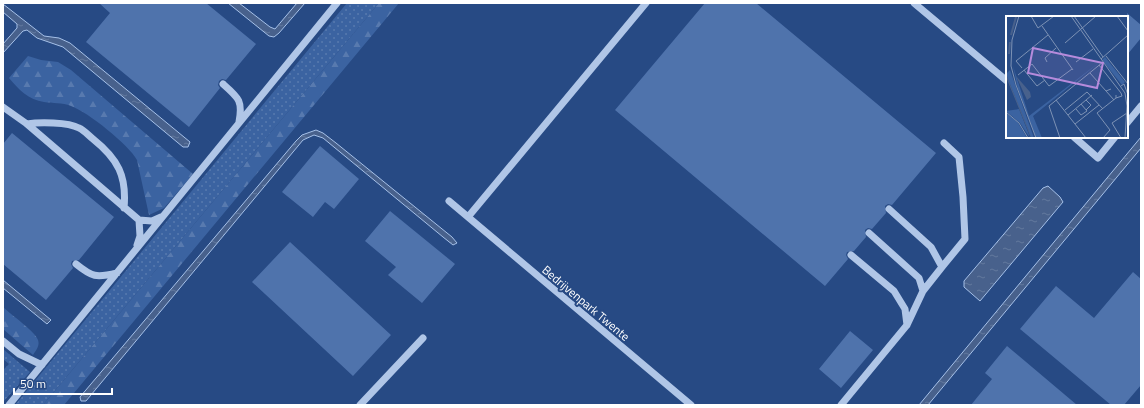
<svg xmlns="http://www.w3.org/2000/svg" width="1144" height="408" viewBox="0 0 1144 408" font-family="'Titillium Web',sans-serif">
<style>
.grass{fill:url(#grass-dots)}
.forest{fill:url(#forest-firs)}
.water{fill:url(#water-ripples);stroke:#a5c0e8}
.building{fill:#4f73ac}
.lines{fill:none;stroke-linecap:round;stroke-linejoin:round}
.minor{stroke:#b0c6e7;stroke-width:7}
.labels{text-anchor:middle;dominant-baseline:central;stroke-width:4;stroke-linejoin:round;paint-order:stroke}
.street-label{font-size:12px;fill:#fff;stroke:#274a84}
.inset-river{fill:none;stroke:#48618c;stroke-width:2}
.inset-road{fill:none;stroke:#7d92b5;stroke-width:1}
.view{fill:#b68bdc;fill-opacity:0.15;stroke:#b68bdc;stroke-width:2}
.inset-edge{fill:none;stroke:#fff;stroke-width:2}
</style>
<defs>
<pattern id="grass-dots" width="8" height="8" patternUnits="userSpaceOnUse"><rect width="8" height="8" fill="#3b63a1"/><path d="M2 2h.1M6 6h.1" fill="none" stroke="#587aaf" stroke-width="1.8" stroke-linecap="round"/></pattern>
<pattern id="forest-firs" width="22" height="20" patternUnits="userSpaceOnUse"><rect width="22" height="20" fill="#3b63a1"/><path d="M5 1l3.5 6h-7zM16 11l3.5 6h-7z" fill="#587aaf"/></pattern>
<pattern id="water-ripples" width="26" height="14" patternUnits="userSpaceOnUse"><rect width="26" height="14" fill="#48618c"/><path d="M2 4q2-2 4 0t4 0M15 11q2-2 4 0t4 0" fill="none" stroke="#63799d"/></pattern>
</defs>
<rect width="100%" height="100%" fill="#274a84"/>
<path class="grass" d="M347,3h32l-336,402h-28z
M3,349l27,23 -27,30v-34l1,1 5,-5 -6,-5z"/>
<path class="forest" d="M379,3h20l-335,402h-21z
M28,56l13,4 17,2 13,8 122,104 -29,34 -15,7 -12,-55c-8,-15 -49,-48 -66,-54 -9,-4 -18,-2 -27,-4 -15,-2 -26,-13 -35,-24z
M3,307c8,8 32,24 35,33 2,6 -2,10 -5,15l-30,-26z"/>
<path class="water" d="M228,3h11l31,24 5,2 22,-26h8l-26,30 -5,4 -5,-1z
M3,4l41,32 15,2 11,5 120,99 -2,5h-5l-120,-100 -26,-9 -10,-8 -4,1 -20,22v-9l14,-16v-4l-14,-12z
M316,130l7,3 13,10 116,94 5,6 -4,2 -10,-8 -120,-99 -9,-3 -11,5 -217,261h-5l-1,-4 216,-256 6,-6z
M1141,137v11l-213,257h-9z
M1048,186l12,11 3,5 -83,99 -16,-14v-6l79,-93z
M3,280l48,40 -4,4 -44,-36z"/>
<path class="building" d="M99,3h107l50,41 -30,36 -4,-1 -3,2 -1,4 2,3 -31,39 -103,-85 24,-29z
M705,3h51l180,150 -44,52 -4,-1 -3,2 1,7 -14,16 -4,-1 -3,2 1,7 -12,14 -7,1 -1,3 2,4 -23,27 -210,-176z
M1127,13l14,12v13l-14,17z
M12,133l102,84 -35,43 -7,1 -1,3 2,4 -27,32 -43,-36v-120z
M320,146l39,33 -25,30 -9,-7 -12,15 -31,-25z
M390,211l65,53 -33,39 -34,-28 8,-8 -31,-26z
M290,242l101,93 -38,41 -101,-94z
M1133,272l8,7v106l-17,20h-13l-91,-76 36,-43 38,32z
M850,331l23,19 -32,38 -22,-19z
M1007,346l70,59h-106l21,-26 -7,-6z"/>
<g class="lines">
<path class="minor" d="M914,3l93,78
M223,84c16,14 20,17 16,38
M3,107l24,17 112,96 13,1 9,-4
M1127,123l14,-17
M27,124c12,-2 41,-2 52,4 5,2 10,8 14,11 25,20 34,37 31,69
M1074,137l24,21 17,-21
M449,201l242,204
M889,209l42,38 11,20 -19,24
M468,217l178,-214
M137,245l3,-9 -1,-16
M851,255l43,36 11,18 2,16
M76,264c16,13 20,14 41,9
M942,267l23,-28 -2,-42 -4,-40 -15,-14
M3,341l16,13 23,11
M9,405l328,-402
M360,405l63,-67
M841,405l66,-80 16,-34 -4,-13 -50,-45"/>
</g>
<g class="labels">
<g class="street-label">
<text transform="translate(586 303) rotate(40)">Bedrijvenpark Twente</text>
</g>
</g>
<g transform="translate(1006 16)">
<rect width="122" height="122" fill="#274a84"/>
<path d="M99,41l20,25 -3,3 -20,-25zM95,45l-68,55 9,22h-6l-18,-49 -5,-23 16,50zM13,93l9,23 2,6 -10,-15 -14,-12zM0,97l11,8 10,17 -21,-1z" fill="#3b63a1"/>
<path d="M4,54l24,68h-3l-25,-64z" fill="#3b63a1"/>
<path d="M0,58l24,59 1,5 -25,-61zM10,60l14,16 1,5 -4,3z" fill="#48618c"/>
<path class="inset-river" d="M5,19l5,-18M3,38l1,-12"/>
<path class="inset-road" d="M13,0l-7,24 -1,26 5,19 20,53M25,0l7,12 16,-12M65,0l54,77 2,13 -2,32M68,0l29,41M111,0l11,15M36,10l31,44M59,27l31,-27M100,40l22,28M95,43l27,-24M41,46l-2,-4 11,-10M70,46l17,-13M93,49l22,28 1,3 -6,2M16,52l-6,-7 32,-26M18,54l13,16 8,-6M84,57l16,18 5,-2M12,59l14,-11 17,22 23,-17M115,70l3,-2 4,11M100,75l8,9M50,84l30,38M70,93l5,6 6,-4 -6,-7M59,94l22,-18 16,17M80,94l5,-5 -5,-5M0,96l13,11 9,15M62,99l24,-20M69,108l24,-19M54,122l-11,-32 54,-44M97,122l7,-8 -13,-17 19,-15v-3M115,122l-9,-15 15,-10"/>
<path class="view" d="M27,32l70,15 -6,25 -69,-15z"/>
<rect width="122" height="122" class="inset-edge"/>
</g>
<rect width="1144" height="408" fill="none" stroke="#ffffff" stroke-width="8"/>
<path d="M14 388v6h98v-6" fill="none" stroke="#ffffff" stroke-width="2"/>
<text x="20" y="388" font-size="12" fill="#ffffff" stroke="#274a84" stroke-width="3" paint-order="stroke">50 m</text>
</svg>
